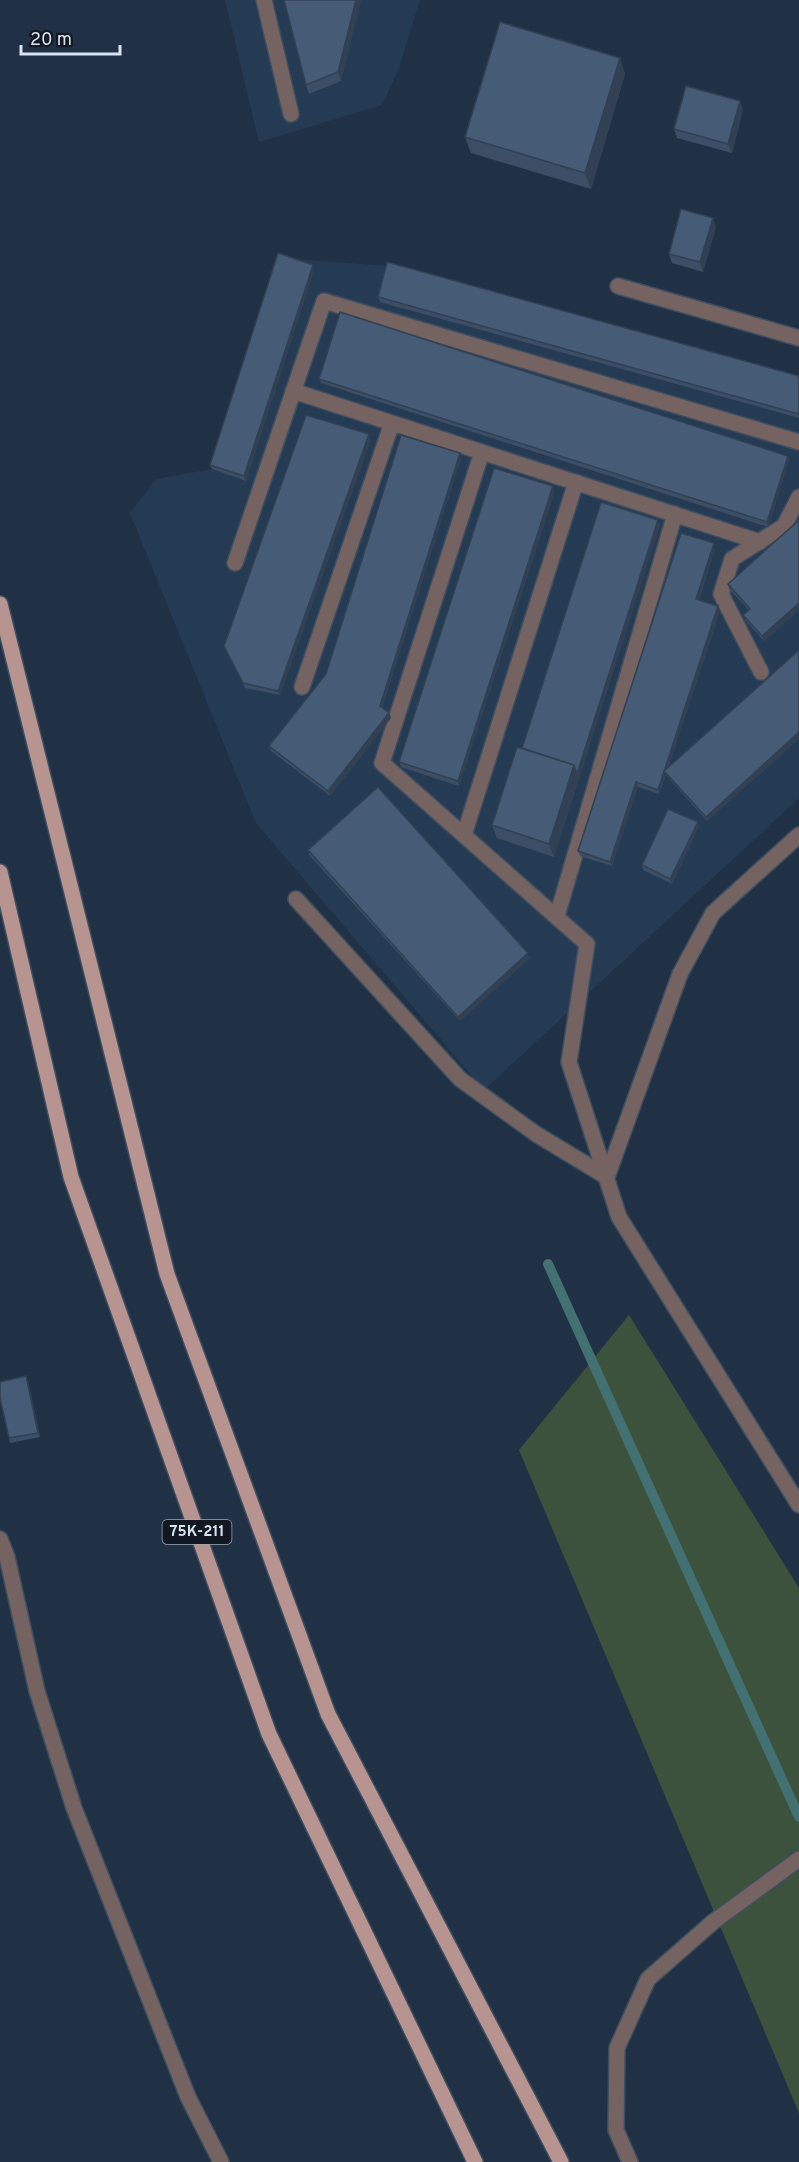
<svg xmlns="http://www.w3.org/2000/svg" width="799" height="2162" viewBox="0 0 799 2162" font-family="Overpass,sans-serif">
<style>
.built{fill:#253a53}
.green{fill:#3c523c}
.lines{fill:none;stroke-linecap:round;stroke-linejoin:round}
.stream{stroke:#437072;stroke-width:10}
.lane-casing{stroke:#3e4e61;stroke-width:18}
.primary-casing{stroke:#3e4e61;stroke-width:18}
.lane{stroke:#746360;stroke-width:15}
.primary{stroke:#b79490;stroke-width:15}
.wall{fill:#3c4e65}
.shaded-wall{fill:#314052}
.building{fill:#465b75;stroke:#314052;stroke-width:1.5}
.labels{text-anchor:middle;dominant-baseline:central;stroke-width:4.5;stroke-linejoin:round;paint-order:stroke}
.shield{fill:#111821;stroke:#9da7b3;stroke-width:1.5}
.shield-label{font-size:15px;font-weight:bold;fill:#d9e4f1}
</style>
<rect width="100%" height="100%" fill="#203145"/>
<path class="built" d="M225,0h195l-22,71 -16,34 -123,37z
M280,258l109,8 410,114v418l-315,292 -228,-267 -126,-310 26,-34 56,-10z"/>
<path class="green" d="M629,1315l170,273v525l-280,-663z"/>
<g class="lines">
<path class="stream" d="M548,1264l251,553"/>
<defs>
<path id="lane" d="M264,0l27,114
M618,286l181,52
M293,391l467,151
M482,452l-100,311 205,181 -18,118 50,155 180,288
M235,563l89,-262 475,141
M761,672l-40,-78 11,-35 52,-33 15,-29
M302,687l90,-264
M464,835l112,-353
M296,899l164,180 76,55 71,43 73,-203 33,-61 86,-78
M557,916l118,-402
M0,1539l7,18 30,134 37,117 114,289 33,65
M630,2162l-14,-32 1,-82 31,-69 65,-57 86,-63"/>
<path id="primary" d="M0,604l167,670 161,440 233,448
M0,872l71,305 198,557 206,428"/>
</defs>
<use href="#lane" class="lane-casing"/>
<use href="#primary" class="primary-casing"/>
<use href="#lane" class="lane"/>
<use href="#primary" class="primary"/>
</g>
<path class="wall" d="M361,0l-20,81 -32,13 -3,-9z
M620,58l5,16 -34,115 -120,-36 -6,-16z
M740,101l3,9 -11,43 -55,-15 -3,-9z
M716,227l-13,45 -31,-9 -3,-9z
M314,270l-68,211 -34,-12 -2,-4z
M378,297l421,79v42l-419,-116z
M319,379l470,81 -21,67 -447,-144z
M371,439l-91,256 -35,-7 -21,-42z
M461,458l-79,250 7,5 2,5 -61,78 -59,-45 -2,-5 57,-72z
M555,491l-96,295 -58,-19 -2,-5z
M658,520l2,5 -106,332 -57,-19 -5,-13z
M799,520v90l-35,31 -19,-21 -2,-5 6,-5 -20,-21 -1,-5z
M715,548l-16,52 21,11 -52,157 131,-118v89l-92,82 -41,-46 -7,19 -21,-7 -26,79 -32,-10 -2,-5z
M699,827l-27,57 -29,-14 -1,-5z
M308,850l222,108 -70,63 -151,-166z
M28,1381l12,56 -30,6 -1,-5z"/>
<path class="shaded-wall" d="M356,0h5l-20,81 -3,-9z
M620,58l5,16 -34,115 -6,-16z
M740,101l3,9 -11,43 -4,-9z
M713,218l3,9 -13,45 -3,-10z
M313,265l1,5 -68,211 -2,-5z
M369,434l2,5 -91,256 -2,-4z
M460,453l1,5 -80,252 -1,-4z
M788,456l1,4 -21,67 -1,-5z
M553,486l2,5 -96,295 -1,-5z
M658,520l2,5 -106,332 -5,-13 25,-79z
M714,543l1,5 -18,56 -1,-5z
M799,603v7l-35,31 -2,-5z
M718,606l2,5 -54,162 -2,-2 2,4 -7,19 -1,-4z
M389,713l2,5 -61,78 -2,-5z
M799,732v7l-92,82 -1,-4z
M636,782l2,5 -26,79 -2,-4z
M698,822l1,5 -27,57 -2,-5z
M528,953l2,5 -70,63 -2,-4z
M26,1376l2,5 12,56 -2,-4z"/>
<path class="building" d="M284,0h72l-18,72 -32,13z
M500,22l120,36 -35,115 -120,-36z
M686,86l54,15 -12,43 -54,-15z
M681,209l32,9 -13,44 -31,-8z
M278,253l35,12 -69,211 -34,-11z
M387,262l412,114v38l-421,-117z
M340,312l448,144 -21,66 -448,-143z
M306,415l63,19 -91,257 -35,-8 -19,-37z
M401,435l59,18 -80,253 9,7 -61,78 -59,-45 57,-72z
M494,468l59,18 -95,295 -59,-19z
M601,502l57,18 -81,254 -3,-9 -52,-17z
M799,520v83l-37,33 -19,-21 7,-6 -22,-25z
M681,533l33,10 -18,56 22,7 -60,184 -22,-8 -26,80 -32,-11z
M799,650v82l-93,85 -42,-46z
M517,747l57,18 -25,79 -57,-19z
M378,787l150,166 -70,64 -150,-167z
M668,809l30,13 -28,57 -28,-14z
M26,1376l12,57 -29,5 -9,-40v-16z"/>
<g class="labels">
<rect class="shield" x="162.5" y="1520" width="69" height="24" rx="4.5"/>
<g class="shield-label">
<text x="197" y="1532">75К-211</text>
</g>
</g>
<path d="M21 45v9h99v-9" fill="none" stroke="#d9e4f1" stroke-width="3"/>
<text x="30" y="45" font-size="18" fill="#d9e4f1" stroke="#111821" stroke-width="4.5" paint-order="stroke">20 m</text>
</svg>
